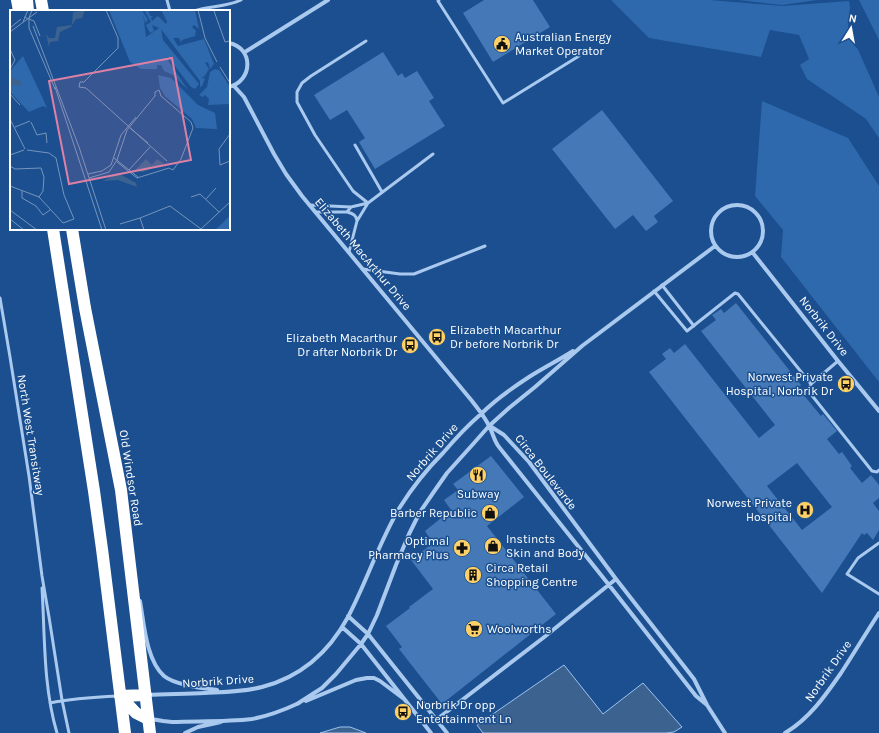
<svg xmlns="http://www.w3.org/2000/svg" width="879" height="733" viewBox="0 0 879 733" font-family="Karla,sans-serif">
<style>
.green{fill:#2e69ad}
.water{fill:#3c6290;stroke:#9cc4f0}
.building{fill:#4478b7;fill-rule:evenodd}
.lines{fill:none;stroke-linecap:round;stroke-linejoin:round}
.lane{stroke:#a9c9ee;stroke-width:3}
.street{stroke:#a9c9ee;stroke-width:4}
.highway{stroke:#fff;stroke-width:12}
.labels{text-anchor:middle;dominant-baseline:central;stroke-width:3;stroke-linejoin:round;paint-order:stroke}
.poi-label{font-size:12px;fill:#fff;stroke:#1b4f8f;text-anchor:start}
.street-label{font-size:12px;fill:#fff;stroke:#1b4f8f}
.inset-road{fill:none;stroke:#7695bc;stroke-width:1}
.view{fill:#dd80a5;fill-opacity:0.15;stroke:#dd80a5;stroke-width:2}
.inset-edge{fill:none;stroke:#fff;stroke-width:2}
</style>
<rect width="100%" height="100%" fill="#1b4f8f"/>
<path class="green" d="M611,0h98l74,6 66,-5 1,6 -2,20 31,70v41l-13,-19 -59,-40 -7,-14 9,-6 -10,-24 -29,-5 -9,27 -112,-19z
M739,0h78l-35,5z
M859,0h20v40z
M762,101l86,37 31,48v196l-98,-125 2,-27 -28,-34z"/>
<path class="water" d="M564,665l39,49 40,-31 39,44 -8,5 -8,1h-183l-6,-8z
M340,727h10l16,6h-46z"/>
<path class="building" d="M484,0h49l17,27 -57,35 -30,-49z
M383,52l15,24 4,-3 3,5 12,-7 17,27 -5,3 16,25 -70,43 -16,-27 6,-4 -18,-28 -17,10 -16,-25z
M602,110l71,91 -19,15 4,6 -12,9 -13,-16 -18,14 -63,-80z
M736,303l65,82 -3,3 23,28 2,-2 14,17 -10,8 12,15 3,-2 10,14 -2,2 12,15 9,-8 8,10v13l-6,5 6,8v19l-6,10 -6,-7 -3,2 -2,-2 -40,60 -173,-221 17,-13 -4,-5 8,-6 4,5 11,-9 74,94 16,-13 -74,-94 15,-11 -4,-5 9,-6 3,4zM797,463l35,44 -30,23 -35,-44z
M491,456l33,41 -37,29 69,88 -114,90 -43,-55 3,-2 -16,-21 24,-18 -1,-1 24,-18 -22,-29 22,-17 -8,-12 26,-21 -7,-10 14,-10 -5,-6z"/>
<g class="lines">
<path class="lane" d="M167,0l3,11
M439,0l-1,1 65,102 76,-47
M194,11c15,-5 33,-4 47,-11
M366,41l-55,35 -9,7 -5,9v10l18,33 38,56 15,12
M355,145l27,47
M309,205l42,2 17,-4
M315,212h32l4,-5
M347,212c5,1 10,3 10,9
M349,252l8,-31 11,-18 65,-49
M363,269l37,5h14l71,-28
M662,285l32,41
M654,291l33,40 48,-38 3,1 73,90
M0,298l10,59 19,119 13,100 7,41 13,83 7,33
M838,361l-27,23c-2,3 -2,6 -1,9l62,78 5,1 2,-2
M879,543l-21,15 -11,16 32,20
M42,588c3,48 1,98 15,145
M50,703c23,-5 45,-6 68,-7"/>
<path class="street" d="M229,43c25,5 24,38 0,44
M245,52l83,-52
M234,86l10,11 30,57 12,20 16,22 170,205c6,8 13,16 17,25 4,7 5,15 10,21l110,138 87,111 11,9
M711 231a26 26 0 1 1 52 0a26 26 0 1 1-52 0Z
M753,253l15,19 70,89 41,50
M490,426l14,9 25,27 87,117 78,100 13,26 18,28
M140,601c4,22 6,59 24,75 11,9 38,12 53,14
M348,616l20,18 79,99
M342,627l19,17 70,89
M147,695c19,-1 38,-1 58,-2 19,-1 38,-1 57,-6 39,-10 67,-35 86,-70 19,-36 31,-75 52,-110 12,-19 27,-38 43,-54 12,-14 24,-27 38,-39 14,-14 31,-26 48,-37 14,-9 30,-17 44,-26
M306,701l50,-21 11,-2h7l6,3 24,18
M297,704l25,-16 14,-14 25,-30 7,-10 9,-19 19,-50 13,-31 11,-22 13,-19 14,-20 27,-30 15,-17 20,-18 26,-21 47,-41 133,-100
M151,719l12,2 9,1c26,-1 54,0 80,-3 17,-3 32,-9 47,-16
M436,720l107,-82 73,-59
M185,733l13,-6 23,-5
M785,733c24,-14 40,-37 56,-60 13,-20 25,-40 38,-60"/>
<path class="highway" d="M17,0l2,11
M27,0l1,11
M41,0l2,11
M53,229l41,262 8,58 23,184
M72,229l13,79 36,182 29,243
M120,696l16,17 12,6
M120,696l26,-1"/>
</g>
<defs>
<symbol id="civic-disc" viewBox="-11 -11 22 22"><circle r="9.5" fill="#ffd166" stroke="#1b4f8f"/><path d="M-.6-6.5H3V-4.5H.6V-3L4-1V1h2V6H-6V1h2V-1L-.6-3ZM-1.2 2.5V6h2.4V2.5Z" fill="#111"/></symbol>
<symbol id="bus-disc" viewBox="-11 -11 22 22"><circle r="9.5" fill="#ffd166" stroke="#1b4f8f"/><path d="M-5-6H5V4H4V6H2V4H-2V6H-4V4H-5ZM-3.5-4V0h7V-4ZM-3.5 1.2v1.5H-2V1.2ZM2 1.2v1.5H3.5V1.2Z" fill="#111"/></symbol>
<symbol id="restaurant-disc" viewBox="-11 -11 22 22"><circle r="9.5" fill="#ffd166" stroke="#1b4f8f"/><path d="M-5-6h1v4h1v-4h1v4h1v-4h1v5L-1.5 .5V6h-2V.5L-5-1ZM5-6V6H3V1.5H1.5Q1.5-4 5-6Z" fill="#111"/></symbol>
<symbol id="hospital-disc" viewBox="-11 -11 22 22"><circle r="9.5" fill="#ffd166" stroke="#1b4f8f"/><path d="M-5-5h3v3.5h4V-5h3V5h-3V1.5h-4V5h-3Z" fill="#111"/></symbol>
<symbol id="shop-disc" viewBox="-11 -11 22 22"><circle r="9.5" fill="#ffd166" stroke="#1b4f8f"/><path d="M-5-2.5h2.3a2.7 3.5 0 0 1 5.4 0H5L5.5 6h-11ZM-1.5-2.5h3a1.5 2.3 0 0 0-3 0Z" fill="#111"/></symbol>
<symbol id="pharmacy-disc" viewBox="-11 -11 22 22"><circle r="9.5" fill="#ffd166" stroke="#1b4f8f"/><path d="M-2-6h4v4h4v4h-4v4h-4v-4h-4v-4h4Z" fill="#111"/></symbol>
<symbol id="building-disc" viewBox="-11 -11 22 22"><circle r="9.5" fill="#ffd166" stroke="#1b4f8f"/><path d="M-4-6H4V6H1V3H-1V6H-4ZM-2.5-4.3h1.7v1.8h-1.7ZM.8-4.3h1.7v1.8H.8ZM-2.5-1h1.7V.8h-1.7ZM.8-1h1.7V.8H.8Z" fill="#111"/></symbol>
<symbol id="supermarket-disc" viewBox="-11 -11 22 22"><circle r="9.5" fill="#ffd166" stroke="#1b4f8f"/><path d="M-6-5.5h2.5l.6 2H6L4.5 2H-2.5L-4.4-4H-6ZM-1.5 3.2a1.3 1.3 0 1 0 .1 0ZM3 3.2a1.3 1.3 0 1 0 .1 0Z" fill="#111"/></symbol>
</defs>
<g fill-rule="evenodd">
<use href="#civic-disc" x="492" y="34" width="20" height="20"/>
<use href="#bus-disc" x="427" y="327" width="20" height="20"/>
<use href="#bus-disc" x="400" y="335" width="20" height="20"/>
<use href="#bus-disc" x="836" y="374" width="20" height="20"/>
<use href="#restaurant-disc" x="468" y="465" width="20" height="20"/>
<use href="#hospital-disc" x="795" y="500" width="20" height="20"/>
<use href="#shop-disc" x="480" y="503" width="20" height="20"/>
<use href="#shop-disc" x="483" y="536" width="20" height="20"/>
<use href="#pharmacy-disc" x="452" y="538" width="20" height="20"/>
<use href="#building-disc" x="463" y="565" width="20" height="20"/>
<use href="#supermarket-disc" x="464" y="619" width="20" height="20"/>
<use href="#bus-disc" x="393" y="702" width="20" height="20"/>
</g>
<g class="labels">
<g class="poi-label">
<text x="515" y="37">Australian Energy<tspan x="515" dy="14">Market Operator</tspan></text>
<text x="450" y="330">Elizabeth Macarthur<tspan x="450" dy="14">Dr before Norbrik Dr</tspan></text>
<text x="397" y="338" text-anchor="end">Elizabeth Macarthur<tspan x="397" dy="14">Dr after Norbrik Dr</tspan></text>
<text x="833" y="377" text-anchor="end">Norwest Private<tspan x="833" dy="14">Hospital, Norbrik Dr</tspan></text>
<text x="478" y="494" text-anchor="middle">Subway</text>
<text x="792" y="503" text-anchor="end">Norwest Private<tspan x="792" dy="14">Hospital</tspan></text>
<text x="477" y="513" text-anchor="end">Barber Republic</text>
<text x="506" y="539">Instincts<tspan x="506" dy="14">Skin and Body</tspan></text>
<text x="449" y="541" text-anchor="end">Optimal<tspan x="449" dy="14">Pharmacy Plus</tspan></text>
<text x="486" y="568">Circa Retail<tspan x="486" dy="14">Shopping Centre</tspan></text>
<text x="487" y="629">Woolworths</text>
<text x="416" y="705">Norbrik Dr opp<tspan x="416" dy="14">Entertainment Ln</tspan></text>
</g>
<g class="street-label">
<text transform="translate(363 254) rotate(50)">Elizabeth MacArthur Drive</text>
<text transform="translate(824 326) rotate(52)">Norbrik Drive</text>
<text transform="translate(31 435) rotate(81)">North West Transitway</text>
<text transform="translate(432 452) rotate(-49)">Norbrik Drive</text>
<text transform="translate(546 472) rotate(52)">Circa Boulevarde</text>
<text transform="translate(131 478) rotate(81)">Old Windsor Road</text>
<text transform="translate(828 671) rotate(-55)">Norbrik Drive</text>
<text transform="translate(218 681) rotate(-4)">Norbrik Drive</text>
</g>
</g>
<g transform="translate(10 10)">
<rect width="220" height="220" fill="#1b4f8f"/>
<path d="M99,0h33l6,10 -3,3 -2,-10 3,24 13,-9 -7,-3 2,6 -4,2 -4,-8 5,-3 -7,-12 5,1 1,5h3l-2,2 1,3 6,-5 8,8 1,-3 -6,-11h34l4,19 -5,-4 -2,2 4,4 -1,5 -13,4 -1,3 -2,-5h-6l5,8 26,-7 10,25 -4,5 -2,-7 -3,1 4,6 -5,8h-3l4,2 -3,7 -2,1v-6l-39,-52 2,11 36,44 -4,5 -4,-2 -23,-30 -3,2h2l21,31 -15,-15 -9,-4 -3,-6h-4v4h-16l-11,-7zM13,46l21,45 3,7 -4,-2 -14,6 -19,-20v-21zM205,59l4,1 11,17v17l-22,1 1,-6 -4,-4 -2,2 -4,-2 8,-8 3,-15zM148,65l13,3 27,27 17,8 2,16 -21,-1 -4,-9 -27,-23 -5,-8zM220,206v11l-3,3 -11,-1z" fill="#2e69ad"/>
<path d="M75,0l-3,8 -6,1 -5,8 -11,5 -2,9 -8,1 -1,5 -3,-13 3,4h6l2,-11 15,-2 1,-13zM0,67l11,4v5l-11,-1zM136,149l6,6 5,-6 7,5 -21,8 -6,-1 -2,-1zM108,163l18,10 1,4 -19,-7 -15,1z" fill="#3c6290"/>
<path class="inset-road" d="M22,0l-3,8v10l26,61M188,0l7,28 12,24M204,1l10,28 1,3 5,-1M14,7l10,4 6,15M13,12l5,-12M23,16l46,121 27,83M0,18l11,-9M0,22l27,-20M0,39l5,11 -5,9M210,57l10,16M74,72h-4l-1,5 7,1 81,73M74,72l34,-34v-10l-12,-28M45,77l47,143M0,84l10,11M145,86v-4l4,-2 2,6M151,86l30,26 2,6 -12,31 -8,11 -4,-2M0,109l15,30M21,112l6,13 9,-2 1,10M5,117l15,-6M120,118l18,15M220,124l-11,15 1,16 10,-4M0,145l14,-5M104,148l24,19M107,152l20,16 32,-10M0,156l5,3 26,-1 3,9 -1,14 -4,6M119,160l21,-23M99,162l8,-12 10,-30 28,-34M78,164l14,-3 9,-6 10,-30 15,-18M79,168l20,-6M0,176l29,11 24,26 11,-4 -10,-24 -8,-37 -7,-5 -22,-3M12,181v7l14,8 7,9 7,-5M181,187l9,-3 19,18M196,189l10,-11M0,200l27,20M0,209l14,11M110,214l20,-6M134,220l-4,-12 30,-12 31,23 29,-27"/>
<path class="view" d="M162,48l19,102 -122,24 -20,-103z"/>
<rect width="220" height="220" class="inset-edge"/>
</g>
<g transform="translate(851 28) rotate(11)" stroke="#1b4f8f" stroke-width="3" paint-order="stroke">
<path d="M0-3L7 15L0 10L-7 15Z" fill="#ffffff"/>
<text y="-6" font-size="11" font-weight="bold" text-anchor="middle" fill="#ffffff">N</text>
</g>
</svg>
